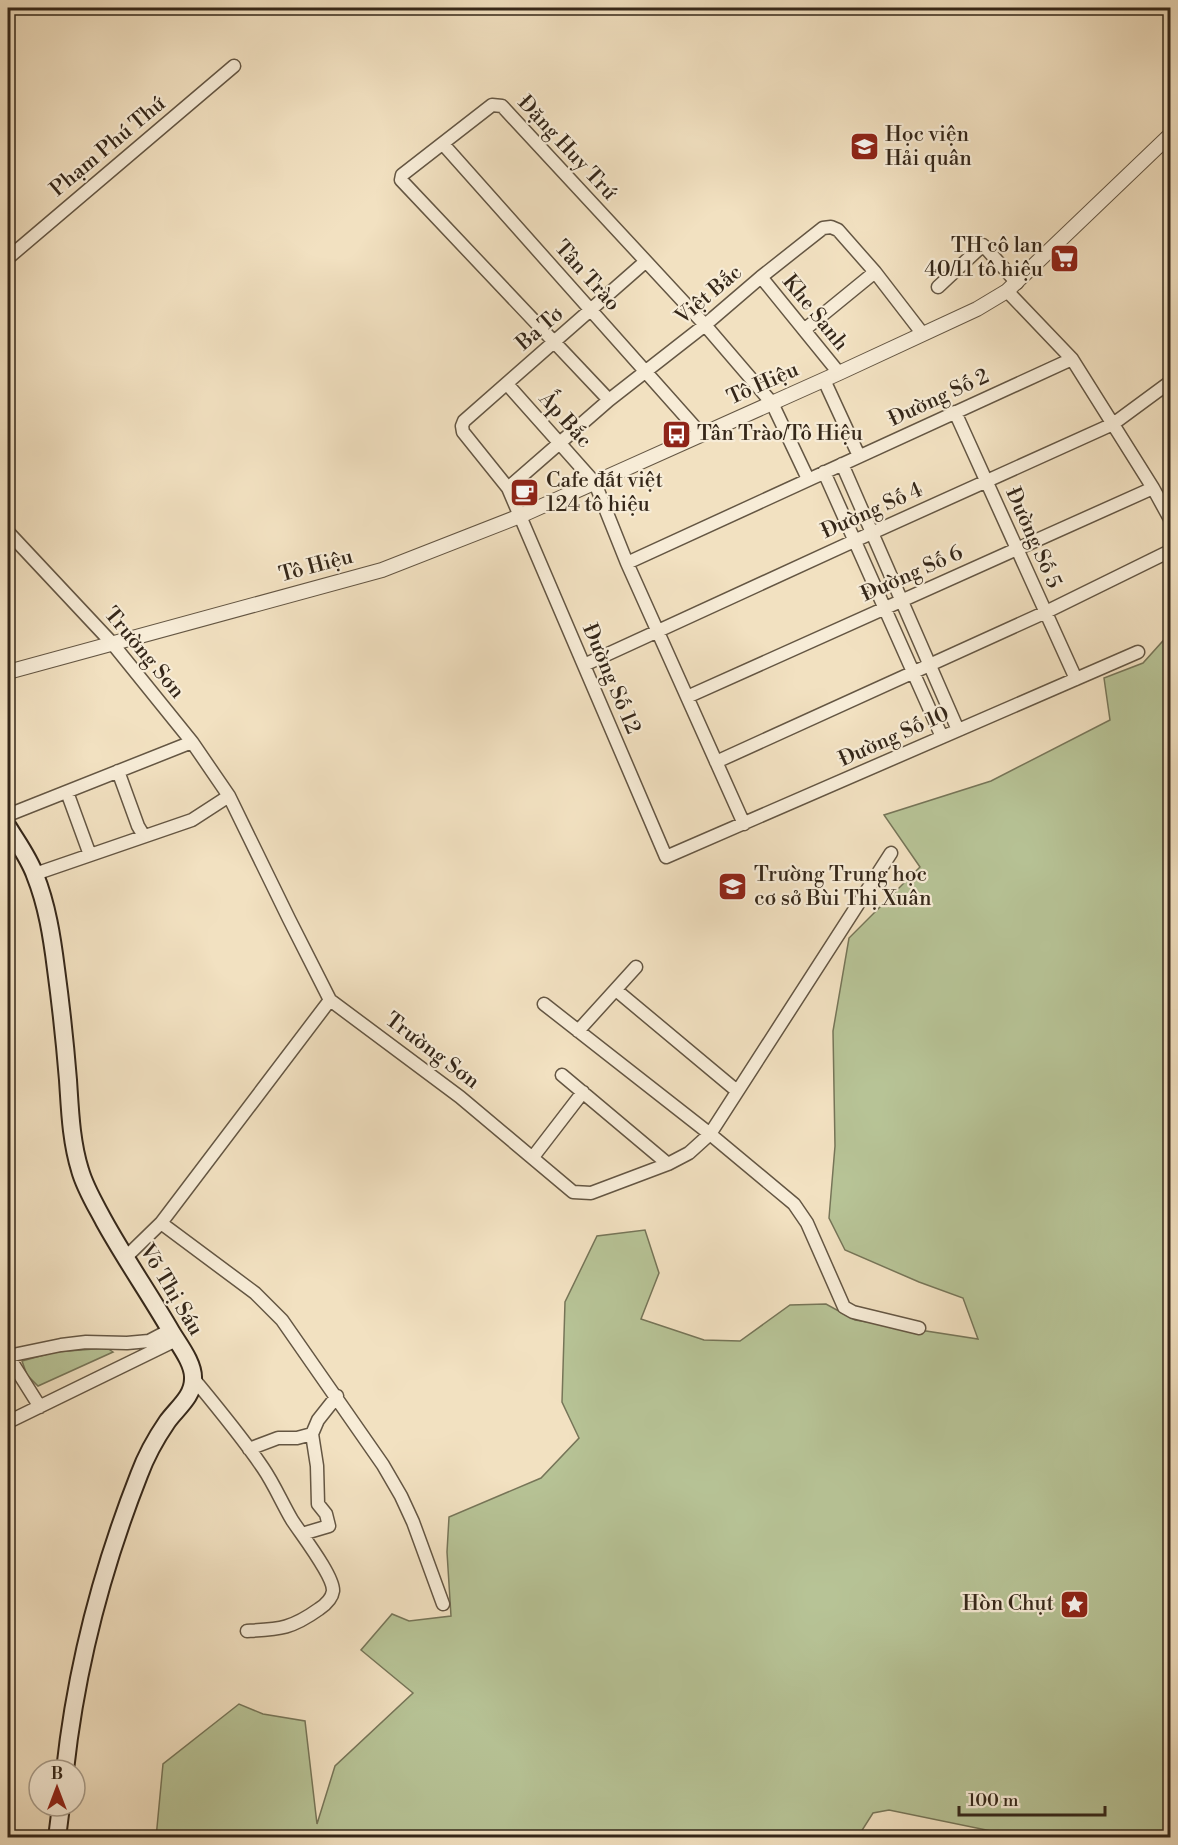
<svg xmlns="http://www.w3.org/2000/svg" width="1178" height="1845" viewBox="0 0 1178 1845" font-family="'Libre Bodoni',serif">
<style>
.green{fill:#b7c396;stroke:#767558;stroke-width:1.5}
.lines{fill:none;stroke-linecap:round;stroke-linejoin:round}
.minor-casing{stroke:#645643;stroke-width:15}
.tertiary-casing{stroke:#645643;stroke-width:16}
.secondary-casing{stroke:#352719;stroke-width:20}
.minor{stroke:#f7ecd7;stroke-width:12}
.tertiary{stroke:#f7ecd7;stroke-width:14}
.secondary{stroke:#f7ecd7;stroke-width:16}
.labels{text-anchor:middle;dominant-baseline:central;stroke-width:4.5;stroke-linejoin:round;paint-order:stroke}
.poi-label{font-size:21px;fill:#352719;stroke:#f7ecd7;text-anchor:start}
.street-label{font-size:21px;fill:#352719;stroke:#f7ecd7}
</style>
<rect width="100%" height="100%" fill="#f2e1c1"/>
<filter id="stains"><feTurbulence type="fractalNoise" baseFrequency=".00333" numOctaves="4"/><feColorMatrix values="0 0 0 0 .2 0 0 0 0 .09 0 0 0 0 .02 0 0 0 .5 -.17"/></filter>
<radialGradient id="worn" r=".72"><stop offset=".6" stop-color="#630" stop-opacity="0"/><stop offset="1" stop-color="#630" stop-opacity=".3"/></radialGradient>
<path class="green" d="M1170,633v1204h-150l-131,-27 -16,3 -14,22 1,3h-704l7,-74 76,-60 24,10 42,7 12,103 18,-58 78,-73 -52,-43 31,-36 17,7 42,-5 -4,-64 2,-35 92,-39 38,-40 -17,-36 3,-100 32,-66 48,-6 14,43 -18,46 63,21 36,1 50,-36 36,-1 29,16 123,19 -15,-41 -44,-16 -74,-32 -16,-32 6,-72 -2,-115 16,-93 71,-71 -36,-52 107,-34 119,-61 -6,-42 39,-15z
M107,1348l6,4 -75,34 -11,-11 -5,-14 33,-9z"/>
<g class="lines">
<defs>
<path id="minor" d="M443,144l258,290
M8,258l226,-192
M645,262l-181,159 -2,5 1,6 45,56 158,369 472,-205
M761,277l78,96
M938,287l45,-42 34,38
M1007,291l65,68 81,129 17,31
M804,330l71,-58
M824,380l35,76
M507,384l88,99 32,80 117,261
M609,400l-208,-220 1,-5 90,-70 10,1 203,219 67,78 36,76
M955,412l121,267
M842,464l116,266
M824,472l118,265
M508,488l101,-88 96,-75 56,-48 62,-49 8,-1 7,3 37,42 47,61
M8,532l104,111 80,99 37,54 60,123 41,81 130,97 113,95 18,1 77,-29 21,-11 21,-19 181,-281
M627,563l445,-204
M584,665l270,-124 259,-117 57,-42
M687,697l466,-209
M716,762l330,-150 124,-61
M118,771l20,55 6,10
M67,792l23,63
M8,815l184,-73
M35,874l157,-54 37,-24
M616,990l121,101
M330,1000l-169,223 94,70 27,27 101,145 18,31 12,26 30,82
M544,1004l166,130 84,70 13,19 37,84 9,5 66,16
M578,1031l58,-64
M562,1075l106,89
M533,1157l50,-65
M125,1258l36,-35
M8,1356l53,-11 25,-3 41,1 22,-2 21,-11
M8,1356l32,51
M193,1378c24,29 49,59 70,90 11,16 19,35 29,52 9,14 42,56 41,71 -1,7 -8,14 -14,18 -28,20 -39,20 -72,22
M8,1422l168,-82
M249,1449l29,-11h19l15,-4
M302,1534l27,-8 -3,-12 -8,-10 -1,-38 -5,-32 6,-14 19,-24"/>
<path id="tertiary" d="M8,672l374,-102 138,-54 319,-143 138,-64 30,-18 163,-156"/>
<path id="secondary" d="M8,827c9,15 21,31 27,48 12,30 17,62 21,94 5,37 9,74 12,111 2,30 3,61 12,90 5,18 15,34 24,51 21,38 46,74 68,112 8,13 22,31 21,46 0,18 -16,29 -26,43 -11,16 -21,34 -28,53 -37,94 -63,194 -74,295
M57,1838l4,-32"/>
</defs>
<use href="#minor" class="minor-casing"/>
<use href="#tertiary" class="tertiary-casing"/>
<use href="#secondary" class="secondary-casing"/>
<use href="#minor" class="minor"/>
<use href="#tertiary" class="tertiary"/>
<use href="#secondary" class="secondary"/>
</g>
<defs>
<symbol id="university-square" viewBox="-11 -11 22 22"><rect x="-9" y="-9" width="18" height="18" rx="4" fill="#8f2418" stroke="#f7ecd7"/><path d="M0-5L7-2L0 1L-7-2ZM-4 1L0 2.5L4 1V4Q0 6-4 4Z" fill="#fff"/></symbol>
<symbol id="supermarket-square" viewBox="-11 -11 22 22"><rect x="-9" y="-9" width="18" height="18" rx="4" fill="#8f2418" stroke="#f7ecd7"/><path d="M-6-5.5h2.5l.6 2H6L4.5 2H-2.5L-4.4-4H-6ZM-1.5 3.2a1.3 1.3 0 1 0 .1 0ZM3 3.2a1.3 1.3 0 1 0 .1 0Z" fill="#fff"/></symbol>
<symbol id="bus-square" viewBox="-11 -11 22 22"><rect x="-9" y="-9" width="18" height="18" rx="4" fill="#8f2418" stroke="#f7ecd7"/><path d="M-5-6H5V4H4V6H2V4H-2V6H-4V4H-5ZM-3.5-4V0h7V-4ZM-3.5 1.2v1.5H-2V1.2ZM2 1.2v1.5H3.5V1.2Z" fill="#fff"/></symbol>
<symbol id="cafe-square" viewBox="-11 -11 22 22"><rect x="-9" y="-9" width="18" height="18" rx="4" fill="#8f2418" stroke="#f7ecd7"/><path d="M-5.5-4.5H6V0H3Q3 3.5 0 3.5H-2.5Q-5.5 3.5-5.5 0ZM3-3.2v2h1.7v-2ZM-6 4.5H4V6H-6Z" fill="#fff"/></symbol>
<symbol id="school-square" viewBox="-11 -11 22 22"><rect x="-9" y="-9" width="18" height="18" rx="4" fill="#8f2418" stroke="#f7ecd7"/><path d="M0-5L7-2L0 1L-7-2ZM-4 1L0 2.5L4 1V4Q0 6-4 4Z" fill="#fff"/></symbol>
<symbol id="sight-square" viewBox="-11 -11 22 22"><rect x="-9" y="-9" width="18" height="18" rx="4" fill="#8f2418" stroke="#f7ecd7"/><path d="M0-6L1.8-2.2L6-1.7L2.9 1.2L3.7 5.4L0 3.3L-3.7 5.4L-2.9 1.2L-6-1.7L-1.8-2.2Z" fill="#fff"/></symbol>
</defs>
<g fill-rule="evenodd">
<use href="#university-square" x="848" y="130" width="33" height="33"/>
<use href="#supermarket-square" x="1048" y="242" width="33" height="33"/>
<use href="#bus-square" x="660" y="418" width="33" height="33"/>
<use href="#cafe-square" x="508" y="476" width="33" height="33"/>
<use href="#school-square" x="716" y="870" width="33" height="33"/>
<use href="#sight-square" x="1058" y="1588" width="33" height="33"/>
</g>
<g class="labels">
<g class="poi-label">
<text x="885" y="135">Học viện<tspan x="885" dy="24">Hải quân</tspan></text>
<text x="1043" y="246" text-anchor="end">TH cô lan<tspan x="1043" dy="24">40/11 tô hiệu</tspan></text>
<text x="697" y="434">Tân Trào/Tô Hiệu</text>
<text x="546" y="481">Cafe đất việt<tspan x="546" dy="24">124 tô hiệu</tspan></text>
<text x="754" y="875">Trường Trung học<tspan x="754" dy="24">cơ sở Bùi Thị Xuân</tspan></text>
<text x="1054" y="1604" text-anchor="end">Hòn Chụt</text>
</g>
<g class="street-label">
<text transform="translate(108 147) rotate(-40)">Phạm Phú Thứ</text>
<text transform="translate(567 148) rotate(47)">Đặng Huy Trứ</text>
<text transform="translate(587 276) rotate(48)">Tân Trào</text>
<text transform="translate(709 295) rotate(-40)">Việt Bắc</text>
<text transform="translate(815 313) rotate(51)">Khe Sanh</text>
<text transform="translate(540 329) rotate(-41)">Ba Tơ</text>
<text transform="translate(763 384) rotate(-24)">Tô Hiệu</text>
<text transform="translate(939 398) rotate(-25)">Đường Số 2</text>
<text transform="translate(565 420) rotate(48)">Ấp Bắc</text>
<text transform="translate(872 511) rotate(-24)">Đường Số 4</text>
<text transform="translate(1033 538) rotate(66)">Đường Số 5</text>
<text transform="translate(316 566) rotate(-15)">Tô Hiệu</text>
<text transform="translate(912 574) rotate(-24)">Đường Số 6</text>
<text transform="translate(144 653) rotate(50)">Trường Sơn</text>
<text transform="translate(611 679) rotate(67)">Đường Số 12</text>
<text transform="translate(894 737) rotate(-24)">Đường Số 10</text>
<text transform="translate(432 1051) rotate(37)">Trường Sơn</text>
<text transform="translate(171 1290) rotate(59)">Võ Thị Sáu</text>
</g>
</g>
<rect width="1178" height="1845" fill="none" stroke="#f2e1c1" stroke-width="30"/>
<rect x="9" y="9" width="1160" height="1827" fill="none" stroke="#352719" stroke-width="3"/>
<rect x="15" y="15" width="1148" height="1815" fill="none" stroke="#352719" stroke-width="1.5"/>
<g transform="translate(57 1788)"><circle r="28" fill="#f7ecd7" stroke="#a99d8b" stroke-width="1.5"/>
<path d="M0-4.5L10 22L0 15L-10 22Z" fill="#8f2418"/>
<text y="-9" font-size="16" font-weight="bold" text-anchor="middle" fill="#352719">B</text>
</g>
<path d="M959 1806v9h146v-9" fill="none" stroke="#352719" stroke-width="3"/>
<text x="968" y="1806" font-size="18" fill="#352719" stroke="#f7ecd7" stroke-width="4.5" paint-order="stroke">100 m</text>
<rect width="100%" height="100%" filter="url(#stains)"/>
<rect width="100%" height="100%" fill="url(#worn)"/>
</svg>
